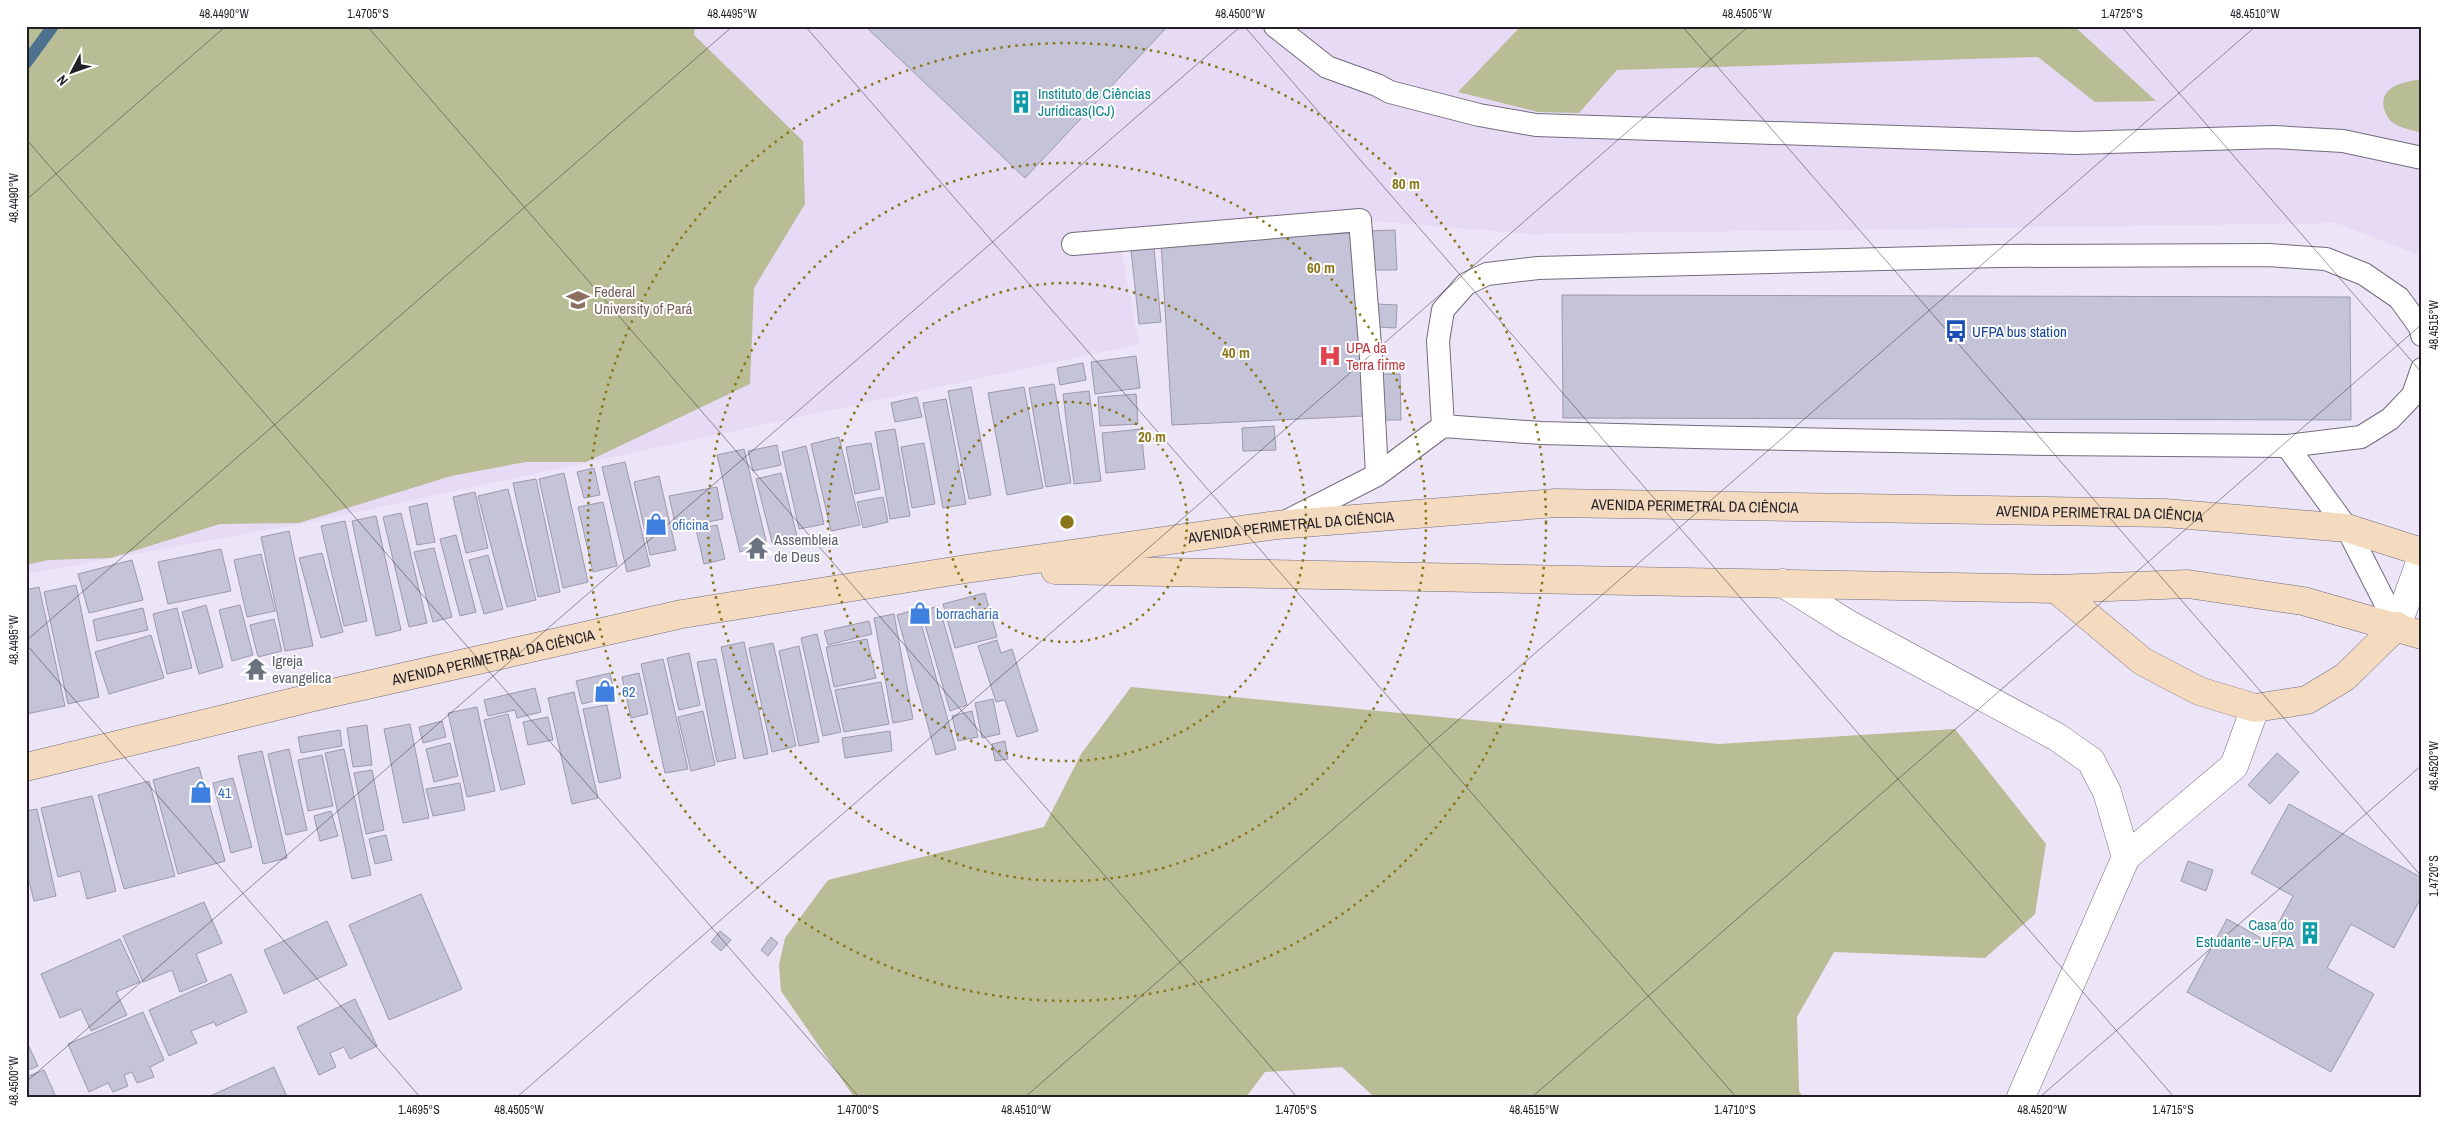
<svg xmlns="http://www.w3.org/2000/svg" width="2448" height="1123" viewBox="0 0 2448 1123" font-family="'Archivo Narrow',sans-serif">
<style>
.built{fill:#e6daf5}
.green{fill:#b8bd95}
.lines{fill:none;stroke-linecap:round;stroke-linejoin:round}
.stream{stroke:#4e7190;stroke-width:12}
.building{fill:#c5c3d7;stroke:#9b99ac}
.service-casing{stroke:#736c7d;stroke-width:24}
.minor-casing{stroke:#736c7d;stroke-width:29}
.secondary-casing{stroke:#736c7d;stroke-width:29}
.service{stroke:#fff;stroke-width:22}
.minor{stroke:#fff;stroke-width:28}
.secondary{stroke:#f4dabf;stroke-width:28}
.ticks{fill:none;stroke:#221f26;stroke-width:1;stroke-opacity:0.45}
.ring{fill:none;stroke:#89761a;stroke-width:2.5;stroke-dasharray:2.5 5}
.labels{text-anchor:middle;dominant-baseline:central;stroke-width:4;stroke-linejoin:round;paint-order:stroke}
.culture-label{font-size:15px;fill:#0d838f;stroke:#fff;text-anchor:start}
.education-label{font-size:15px;fill:#785e54;stroke:#fff;text-anchor:start}
.transit-label{font-size:15px;fill:#164399;stroke:#fff;text-anchor:start}
.health-label{font-size:15px;fill:#be3a42;stroke:#fff;text-anchor:start}
.street-label{font-size:15px;fill:#221f26;stroke:#fff}
.shop-label{font-size:15px;fill:#366cbe;stroke:#fff;text-anchor:start}
.worship-label{font-size:15px;fill:#5b616d;stroke:#fff;text-anchor:start}
.centre{fill:#89761a;stroke:#fff;stroke-width:2.5}
.ring-label{font-size:15px;text-anchor:middle;font-weight:bold;fill:#89761a;stroke:#fff;stroke-width:4;stroke-linejoin:round;paint-order:stroke}
.neatline{fill:none;stroke:#221f26;stroke-width:2}
.ticks-label{font-size:12px;text-anchor:middle;fill:#221f26}
</style>
<rect width="100%" height="100%" fill="#ece4f7"/>
<path class="built" d="M26,26h2396v230l-86,-33 -804,11 -172,-14 -241,18 20,106 -824,177 -289,53z"/>
<path class="green" d="M26,26h669l-1,9 109,106 2,63 -51,84 -4,96 -164,78h-60l-75,14 -152,47 -79,1 -109,34 -63,2 -22,5z
M1521,26h553l82,75 -61,1 -57,-45 -421,13 -38,43 -41,-1 -80,-20z
M2422,79v54c-9,-3 -19,-4 -27,-9 -6,-3 -9,-9 -11,-15 -5,-24 21,-27 38,-30z
M1131,687l588,57 236,-15 91,115 -11,70 -50,44 -151,-6 -37,65 2,74 4,6h-429l-32,-30 -77,5 -19,25h-392l-73,-106 -2,-26 6,-27 43,-58 216,-53 37,-73z"/>
<g class="lines">
<path class="stream" d="M26,63l27,-37"/>
</g>
<path class="building" d="M865,26h303l-143,152z
M1395,230l2,40h-28l-1,-39z
M1353,233l10,183 -191,9 -11,-183z
M1154,249l7,73 -22,2 -8,-74z
M1562,295l788,2 1,123 -788,-2z
M1377,304l20,1 -1,23 -20,-1z
M1136,356l4,32 -45,6 -4,-32z
M1083,363l3,17 -26,5 -3,-17z
M1379,374h21l1,46h-22z
M1054,384l17,99 -25,4 -17,-99z
M971,387l20,108 -22,4 -21,-108z
M1024,387l19,101 -36,7 -19,-102z
M1089,391l12,90 -27,3 -11,-90z
M1136,394l2,30 -38,2 -2,-29z
M917,397l5,20 -27,5 -4,-19z
M946,399l20,105 -23,4 -20,-105z
M1274,426l2,24 -33,1 -1,-23z
M895,429l15,87 -20,3 -15,-87z
M1141,429l4,40 -39,4 -4,-40z
M839,437l21,88 -29,6 -20,-87z
M871,443l9,46 -25,5 -9,-47z
M924,443l11,61 -23,4 -11,-61z
M777,445l4,20 -28,6 -5,-20z
M806,446l18,78 -25,5 -17,-77z
M744,449l23,96 -27,7 -23,-97z
M625,462l25,104 -23,6 -25,-105z
M594,468l6,27 -16,3 -7,-26z
M564,473l24,109 -25,6 -24,-109z
M781,473l17,67 -25,6 -17,-67z
M659,476l17,74 -26,5 -16,-73z
M536,479l24,113 -22,5 -25,-114z
M717,487l6,32 -47,9 -7,-32z
M508,489l28,111 -29,7 -29,-111z
M475,492l13,56 -22,5 -13,-56z
M883,497l5,25 -25,6 -6,-26z
M603,502l14,64 -24,6 -15,-65z
M427,503l8,39 -18,3 -8,-38z
M401,513l26,110 -18,4 -26,-110z
M376,516l25,114 -25,6 -24,-115z
M345,521l22,100 -23,5 -23,-100z
M717,525l8,34 -21,5 -8,-35z
M289,531l24,115 -28,5 -24,-114z
M456,535l20,77 -16,4 -20,-77z
M434,548l18,69 -19,5 -19,-70z
M221,549l10,42 -63,13 -10,-42z
M322,553l21,79 -22,6 -22,-80z
M261,554l14,57 -28,6 -13,-57z
M488,555l15,54 -19,5 -15,-54z
M132,560l11,40 -54,13 -11,-39z
M76,585l23,112 -31,7 -24,-112z
M39,587l26,119 -39,8v-124z
M985,593l12,44 -42,11 -12,-44z
M206,605l17,62 -24,7 -17,-62z
M240,605l13,50 -21,6 -13,-51z
M939,606l28,99 -17,6 -29,-100z
M143,608l5,22 -51,11 -4,-21z
M177,608l15,60 -25,6 -14,-60z
M917,609l39,140 -20,6 -39,-140z
M894,614l19,105 -20,4 -19,-105z
M274,619l8,32 -24,6 -8,-32z
M869,621l3,13 -44,11 -4,-14z
M817,634l24,98 -18,4 -22,-98z
M151,635l13,43 -55,16 -14,-42z
M867,639l9,39 -42,9 -8,-40z
M997,640l4,13 11,-4 26,82 -21,6 -12,-37 -9,2 -18,-56z
M744,642l24,112 -24,5 -23,-112z
M773,643l23,103 -24,6 -23,-104z
M799,646l20,96 -20,4 -20,-95z
M689,653l11,52 -21,5 -12,-52z
M663,659l25,110 -23,4 -24,-109z
M716,659l20,99 -19,4 -20,-100z
M610,673l5,23 -33,8 -6,-23z
M639,673l9,41 -17,4 -9,-41z
M881,682l8,42 -45,8 -9,-42z
M535,688l6,24 -24,6 -2,-8 -27,6 -4,-16z
M574,692l24,106 -26,6 -24,-106z
M993,699l7,35 -18,4 -7,-35z
M607,705l14,73 -22,5 -16,-74z
M477,707l18,84 -28,6 -19,-84z
M703,711l12,54 -24,6 -13,-54z
M972,711l6,26 -20,4 -6,-25z
M508,714l17,70 -24,6 -17,-70z
M548,717l5,23 -25,5 -5,-23z
M442,721l4,16 -23,6 -4,-16z
M410,724l19,94 -26,5 -19,-94z
M367,725l5,40 -19,2 -6,-39z
M340,730l2,16 -41,7 -3,-16z
M890,731l2,20 -47,7 -3,-20z
M1005,741l3,18 -13,2 -3,-17z
M450,743l8,33 -24,6 -8,-33z
M289,749l18,81 -21,5 -18,-81z
M344,749l27,126 -19,4 -27,-126z
M262,751l25,107 -24,6 -25,-108z
M2277,753l22,19 -29,32 -22,-19z
M322,755l11,51 -25,5 -10,-51z
M199,767l26,94 -47,13 -25,-94z
M372,770l12,60 -18,4 -12,-61z
M233,778l19,69 -21,6 -18,-70z
M149,781l26,95 -51,13 -26,-94z
M460,783l5,27 -32,6 -7,-27z
M92,796l24,95 -29,8 -7,-28 -22,6 -17,-69z
M2289,804l133,74v18l-28,52 -43,-24 -24,44 47,26 -43,78 -144,-80 40,-73 41,23 25,-46 -42,-23z
M37,809l19,87 -22,5 -8,-32v-58z
M331,811l7,25 -18,5 -6,-25z
M386,835l6,25 -17,4 -6,-25z
M2188,861l25,9 -7,21 -25,-10z
M421,894l41,95 -73,31 -40,-95z
M204,902l18,41 -26,11 11,27 -27,11 -8,-22 -29,12 -20,-46z
M327,921l20,44 -63,29 -20,-44z
M720,931l11,9 -10,11 -10,-9z
M771,937l7,6 -10,13 -7,-6z
M120,939l20,43 -24,10 11,23 -36,16 -10,-22 -21,9 -19,-44z
M231,974l16,38 -31,14 -2,-4 -23,9 6,12 -28,13 -20,-46z
M355,999l22,47 -27,13 -6,-12 -14,6 6,14 -17,8 -22,-48z
M143,1012l21,48 -14,7 4,10 -17,6 -5,-11 -8,3 4,11 -15,6 -5,-9 -19,9 -21,-48z
M26,1040l12,26 -12,5z
M274,1067l13,30h-79z
M44,1070l12,27h-30v-20z"/>
<g class="lines">
<defs>
<path id="service" d="M1275,26l52,41 50,18 13,7 89,23 57,10 539,18 199,-6 69,4 79,17
M1073,244l287,-24 11,138 6,117
M1443,426l-5,-85 5,-31 23,-26 21,-10 51,-6 461,-12 269,-1 58,4 38,15 35,24 21,29 2,8
M2287,446l74,-9 29,-18 23,-24 9,-26
M1283,523l94,-48 66,-49 98,7 154,4 355,7 237,2 60,82 50,98"/>
<path id="minor" d="M1783,583l65,41 209,113 34,24 16,31 19,65 108,-91 21,-58
M2397,626l25,-69
M2021,1097l105,-240"/>
<g id="secondary">
<path d="M1055,570l1001,19 132,-5 115,17 119,34"/>
<path d="M2056,589l86,72 57,30 56,17 52,-8 38,-23 52,-51"/>
<path id="s1" d="M26,767l288,-70 368,-83 284,-45 311,-44 279,-22 609,10 182,15 75,24"/>
</g>
</defs>
<use href="#service" class="service-casing"/>
<use href="#minor" class="minor-casing"/>
<use href="#secondary" class="secondary-casing"/>
<use href="#service" class="service"/>
<use href="#minor" class="minor"/>
<use href="#secondary" class="secondary"/>
</g>
<path class="ticks" d="M367,26l930,1071M805,26l931,1071M1244,26l930,1071M1682,26l740,851M2121,26l301,347M26,139l833,958M26,200l200,-174M26,641l707,-615M26,644l394,453M26,1082l1215,-1056M517,1097l1232,-1071M1025,1097l1231,-1071M1532,1097l890,-773M2040,1097l382,-332"/>
<g class="ring">
<circle cx="1067" cy="522" r="120"/>
<circle cx="1067" cy="522" r="239"/>
<circle cx="1067" cy="522" r="359"/>
<circle cx="1067" cy="522" r="479"/>
</g>
<defs>
<symbol id="building-bare" viewBox="-9 -9 18 18"><path d="M-4-6H4V6H1V3H-1V6H-4ZM-2.5-4.3h1.7v1.8h-1.7ZM.8-4.3h1.7v1.8H.8ZM-2.5-1h1.7V.8h-1.7ZM.8-1h1.7V.8H.8Z" fill="#0f9aa8" stroke="#fff" stroke-width="2.5" paint-order="stroke"/></symbol>
<symbol id="university-bare" viewBox="-9 -9 18 18"><path d="M0-5L7-2L0 1L-7-2ZM-4 1L0 2.5L4 1V4Q0 6-4 4Z" fill="#8d6e63" stroke="#fff" stroke-width="2.5" paint-order="stroke"/></symbol>
<symbol id="bus-bare" viewBox="-9 -9 18 18"><path d="M-5-6H5V4H4V6H2V4H-2V6H-4V4H-5ZM-3.5-4V0h7V-4ZM-3.5 1.2v1.5H-2V1.2ZM2 1.2v1.5H3.5V1.2Z" fill="#1a4fb4" stroke="#fff" stroke-width="2.5" paint-order="stroke"/></symbol>
<symbol id="hospital-bare" viewBox="-9 -9 18 18"><path d="M-5-5h3v3.5h4V-5h3V5h-3V1.5h-4V5h-3Z" fill="#e0444e" stroke="#fff" stroke-width="2.5" paint-order="stroke"/></symbol>
<symbol id="shop-bare" viewBox="-9 -9 18 18"><path d="M-5-2.5h2.3a2.7 3.5 0 0 1 5.4 0H5L5.5 6h-11ZM-1.5-2.5h3a1.5 2.3 0 0 0-3 0Z" fill="#3f7fe0" stroke="#fff" stroke-width="2.5" paint-order="stroke"/></symbol>
<symbol id="temple-bare" viewBox="-9 -9 18 18"><path d="M0-6L5-2H3V0L6.5 2.5H4V6H1.5V3h-3V6H-4V2.5H-6.5L-3 0V-2H-5Z" fill="#6b7280" stroke="#fff" stroke-width="2.5" paint-order="stroke"/></symbol>
</defs>
<g fill-rule="evenodd">
<use href="#building-bare" x="1005" y="86" width="32" height="32"/>
<use href="#university-bare" x="562" y="284" width="32" height="32"/>
<use href="#bus-bare" x="1940" y="315" width="32" height="32"/>
<use href="#hospital-bare" x="1314" y="340" width="32" height="32"/>
<use href="#shop-bare" x="640" y="508" width="32" height="32"/>
<use href="#temple-bare" x="741" y="532" width="32" height="32"/>
<use href="#shop-bare" x="904" y="597" width="32" height="32"/>
<use href="#temple-bare" x="240" y="653" width="32" height="32"/>
<use href="#shop-bare" x="589" y="675" width="32" height="32"/>
<use href="#shop-bare" x="185" y="776" width="32" height="32"/>
<use href="#building-bare" x="2294" y="917" width="32" height="32"/>
</g>
<g class="labels">
<g class="culture-label">
<text x="1038" y="93">Instituto de Ciências<tspan x="1038" dy="17">Jurídicas(ICJ)</tspan></text>
<text x="2294" y="924" text-anchor="end">Casa do<tspan x="2294" dy="17">Estudante - UFPA</tspan></text>
</g>
<g class="education-label">
<text x="594" y="291">Federal<tspan x="594" dy="17">University of Pará</tspan></text>
</g>
<g class="transit-label">
<text x="1972" y="331">UFPA bus station</text>
</g>
<g class="health-label">
<text x="1346" y="347">UPA da<tspan x="1346" dy="17">Terra firme</tspan></text>
</g>
<g class="street-label">
<text stroke="none"><textPath href="#s1" startOffset="1694">AVENIDA PERIMETRAL DA CIÊNCIA</textPath></text>
<text stroke="none"><textPath href="#s1" startOffset="2099">AVENIDA PERIMETRAL DA CIÊNCIA</textPath></text>
<text stroke="none"><textPath href="#s1" startOffset="1289">AVENIDA PERIMETRAL DA CIÊNCIA</textPath></text>
<text stroke="none"><textPath href="#s1" startOffset="480">AVENIDA PERIMETRAL DA CIÊNCIA</textPath></text>
</g>
<g class="shop-label">
<text x="672" y="524">oficina</text>
<text x="936" y="613">borracharia</text>
<text x="622" y="691">62</text>
<text x="218" y="792">41</text>
</g>
<g class="worship-label">
<text x="774" y="539">Assembleia<tspan x="774" dy="17">de Deus</tspan></text>
<text x="272" y="660">Igreja<tspan x="272" dy="17">evangelica</tspan></text>
</g>
</g>
<circle cx="1067" cy="522" r="8" class="centre"/>
<g class="ring-label">
<text x="1406" y="189">80 m</text>
<text x="1321" y="273">60 m</text>
<text x="1236" y="358">40 m</text>
<text x="1152" y="442">20 m</text>
</g>
<rect width="2448" height="1123" fill="none" stroke="#ffffff" stroke-width="55"/>
<g transform="translate(72 72) rotate(229)" stroke="#ffffff" stroke-width="4" paint-order="stroke">
<path d="M0-4L9 19L0 12L-9 19Z" fill="#221f26"/>
<text y="-8" font-size="14" font-weight="bold" text-anchor="middle" fill="#221f26">N</text>
</g>
<rect x="28" y="28" width="2392" height="1068" class="neatline"/>
<g class="ticks-label">
<text x="224" y="18">48.4490°W</text>
<text x="368" y="18">1.4705°S</text>
<text x="732" y="18">48.4495°W</text>
<text x="1240" y="18">48.4500°W</text>
<text x="1747" y="18">48.4505°W</text>
<text x="2122" y="18">1.4725°S</text>
<text x="2255" y="18">48.4510°W</text>
<text transform="translate(14 198) rotate(-90)" y="4">48.4490°W</text>
<text transform="translate(2434 325) rotate(-90)" y="4">48.4515°W</text>
<text transform="translate(14 640) rotate(-90)" y="4">48.4495°W</text>
<text transform="translate(2434 766) rotate(-90)" y="4">48.4520°W</text>
<text transform="translate(2434 876) rotate(-90)" y="4">1.4720°S</text>
<text transform="translate(14 1081) rotate(-90)" y="4">48.4500°W</text>
<text x="419" y="1114">1.4695°S</text>
<text x="519" y="1114">48.4505°W</text>
<text x="858" y="1114">1.4700°S</text>
<text x="1026" y="1114">48.4510°W</text>
<text x="1296" y="1114">1.4705°S</text>
<text x="1534" y="1114">48.4515°W</text>
<text x="1735" y="1114">1.4710°S</text>
<text x="2042" y="1114">48.4520°W</text>
<text x="2173" y="1114">1.4715°S</text>
</g>
</svg>
